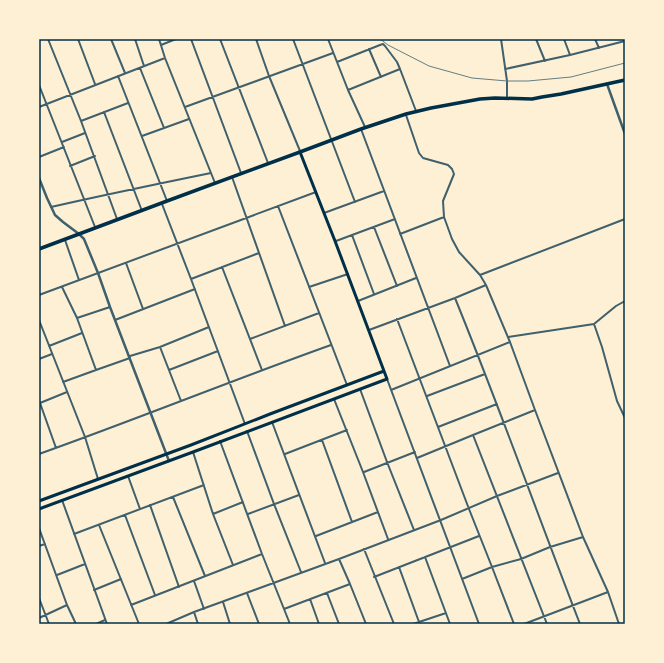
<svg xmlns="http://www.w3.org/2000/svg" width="664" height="663" viewBox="0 0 664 663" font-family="Cabin,sans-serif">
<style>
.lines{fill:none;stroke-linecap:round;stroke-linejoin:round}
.minor{stroke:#3f606c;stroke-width:2}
.tertiary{stroke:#3f606c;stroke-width:2.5}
.secondary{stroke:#003049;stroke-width:3}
.primary{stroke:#003049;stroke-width:3.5}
.rail{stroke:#657d81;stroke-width:1}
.neatline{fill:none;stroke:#003049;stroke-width:1.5}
</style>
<rect width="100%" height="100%" fill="#fdf0d5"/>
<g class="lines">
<path class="minor" d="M48,39l33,82 36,98
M78,39l17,45
M111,39l14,34
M135,39l9,27
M159,39l6,19 50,125
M191,39l50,134
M220,39l48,124
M256,39l13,37 31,75
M293,39l62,163
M328,39l20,51 17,37
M501,39l6,42v18
M536,39l9,22
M564,39l6,16
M595,39l4,9
M161,45l15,-6
M369,49l12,28
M337,62l43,-17 3,-1 2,2 12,16 3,7 16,42
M140,68l24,60
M505,69l65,-14 55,-14
M118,76l49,125
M39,85l56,142
M348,90l52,-21
M39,107l126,-49
M185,107l148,-54
M104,112l38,99
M406,115l13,38 4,5 25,7 4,4 2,5 -11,27 1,16 8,22 7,13 21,23 6,10 24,57 25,68 48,127 25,55 11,32
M81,121l47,-18
M361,129l89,237
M142,136l47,-17
M62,142l23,-9
M39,157l25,-10
M70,166l25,-10
M232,177l53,149
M162,204l29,75 54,145
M278,206l69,179
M51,207c53,-12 106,-23 160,-34
M324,213l60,-22
M374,227l23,59
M400,234l44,-17
M352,235l22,59
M65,240l14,40
M336,241l59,-22
M126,263l17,46
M222,267l40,103
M480,275l145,-56
M191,279l68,-26
M62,287l15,31 19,52
M309,287l39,-13
M39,295l277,-103
M455,298c44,108 83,218 125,326
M358,301l58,-23
M77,318l33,-11
M397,319l72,190 23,58 22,57
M39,320l46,117 13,42
M115,320l80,-31
M594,324l8,23 15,54 8,17
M369,330l86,-32 31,-13
M508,337l86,-13 22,-18 9,-5
M250,339l69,-26
M49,346l33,-13
M160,347l21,54
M130,356l30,-9 49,-20
M39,359l13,-5
M169,370l49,-19
M387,379l92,245
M63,382l33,-12 34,-12
M360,389l27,73 27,68
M391,390l119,-48
M427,396l58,-22
M334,399l29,73 25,67
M40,403l16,45
M40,403l27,-11
M272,422l53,141
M438,427l59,-23
M247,431l27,73 27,68
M473,435l74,189
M322,440l30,82
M220,441l42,113 28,70
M193,452l20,62 20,51
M39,454c98,-35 194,-74 292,-109
M285,454l62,-24
M417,458l56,-23 62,-25
M364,472l51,-20
M128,476l12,33
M173,497l32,79
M62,500l45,124
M150,505l29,82
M213,514l30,-12
M248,514l51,-19
M125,515l30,80
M99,525l40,99
M39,528l28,77 9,19
M74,534l130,-49
M316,536l62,-24
M39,546l6,-2
M364,549l30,75
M425,557l25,67
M339,559l11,25 16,40
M399,567l20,55
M57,575l28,-11
M374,577l105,-41
M462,579l30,-12 29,-8 29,-12 33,-10
M194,581l10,28
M94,590l27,-11
M247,593l12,31
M327,593l12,31
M39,598l10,26
M310,599l9,25
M223,602l7,22
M131,605l131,-51
M284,609l66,-25
M194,612l4,12
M39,618l28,-13
M96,624l9,-4
M166,624l28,-12 145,-53 102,-39 56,-24 61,-23
M413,624l33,-11
M524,624l84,-32"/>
<path class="tertiary" d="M607,84l18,50
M39,178l8,20 8,17 8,7 16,12 5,5 14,34 12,34 59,154"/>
<path class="secondary" d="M39,501l152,-56 79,-31 114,-43
M39,509l154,-57 194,-73 -52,-138 -35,-89"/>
<path class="primary" d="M39,249l128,-48 133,-49 61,-23 45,-15 25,-6 49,-9 15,-1 37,1 10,-2 19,-3 64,-14"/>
<path class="rail" d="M380,39l8,6 41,21 43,12 35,3h21l43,-4 54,-14"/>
</g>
<rect width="664" height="663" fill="none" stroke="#fdf0d5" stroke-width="80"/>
<rect x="40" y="40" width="584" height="583" class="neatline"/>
</svg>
